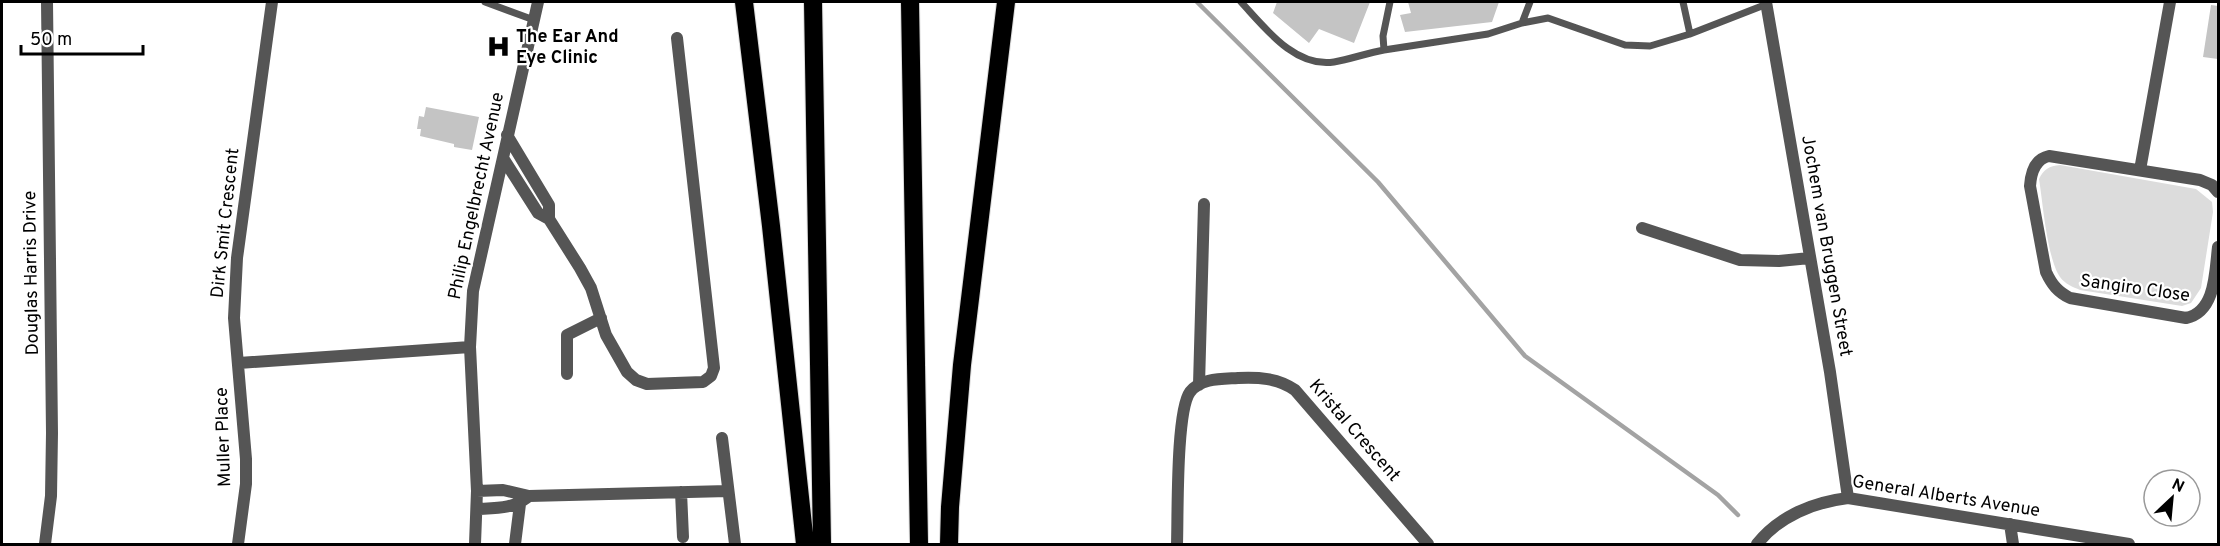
<svg xmlns="http://www.w3.org/2000/svg" width="2220" height="546" viewBox="0 0 2220 546" font-family="Overpass,sans-serif">
<style>
.green{fill:#dcdcdc}
.lines{fill:none;stroke-linecap:round;stroke-linejoin:round}
.stream{stroke:#a3a3a3;stroke-width:4.5}
.building{fill:#c4c4c4}
.highway-casing{stroke:#dbdbdb;stroke-width:20}
.lane{stroke:#555;stroke-width:7}
.street{stroke:#555;stroke-width:12}
.highway{stroke:#000;stroke-width:18}
.labels{text-anchor:middle;dominant-baseline:central;stroke-width:4.5;stroke-linejoin:round;paint-order:stroke}
.poi-label{font-size:18px;font-weight:bold;fill:#000;stroke:#fff;text-anchor:start}
.street-label{font-size:18px;fill:#000;stroke:#fff}
</style>
<rect width="100%" height="100%" fill="#fff"/>
<path class="green" d="M2060,165l136,24 16,13 1,10 -12,76 -10,15 -9,3 -102,-16c-7,-3 -15,-6 -20,-13 -13,-19 -17,-74 -21,-98 5,-10 10,-13 21,-14z"/>
<g class="lines">
<path class="stream" d="M1197,2l181,180 147,174 193,139 20,20"/>
</g>
<path class="building" d="M1277,2h93l-16,41 -35,-14 -10,14 -36,-30z
M1408,2h91l-7,20 -87,10 -5,-17 11,-2z
M2211,5l7,1v53l-15,-2z
M426,107l53,10 -7,33 -18,-3v-3l-34,-8 1,-7h-4l2,-13 5,1z"/>
<g class="lines">
<defs>
<path id="highway" d="M744,2l27,224 34,318
M813,2l9,542
M910,2l9,542
M949,544l1,-37 12,-142 44,-363"/>
</defs>
<use href="#highway" class="highway-casing"/>
<path class="lane" d="M485,2l49,18
M1241,2c24,26 54,66 93,60 17,-3 33,-9 50,-12
M1390,2l-7,34 1,14 104,-16 34,-11 26,-5 77,27 25,1 40,-12 77,-30
M1683,2l7,32
M1522,23l8,-21"/>
<path class="street" d="M1766,2l64,370 18,126
M507,135l42,70v14
M503,158l35,55 11,6 31,49 11,20 15,47 21,37 9,8 11,4 56,-2 8,-6 3,-8 -37,-330
M2140,170l30,-168
M2218,192l-6,-7 -12,-5 -151,-24c-14,3 -18,16 -19,30l16,86c6,13 12,20 24,26l116,20c30,-6 29,-47 32,-71
M1642,228l98,32 39,1 31,-3
M239,363l231,-16
M567,374v-39l34,-17
M1199,385l5,-181
M722,438l13,106
M477,491l26,-1 26,6 199,-5
M681,492l2,45
M477,509c19,-1 37,0 52,-13
M2010,524l3,20
M45,544l6,-48 1,-63 -5,-431
M238,544l8,-60v-25l-12,-141 3,-60 35,-256
M475,544l2,-53 -7,-144 3,-56 65,-289
M515,544l5,-40
M1177,544c1,-28 -1,-133 13,-152 11,-14 31,-13 48,-14 20,-1 40,0 57,12l133,154
M1757,544c22,-28 57,-42 91,-46l281,46"/>
<use href="#highway" class="highway"/>
</g>
<defs>
<symbol id="hospital-bare" viewBox="-9 -9 18 18"><path d="M-5-5h3v3.5h4V-5h3V5h-3V1.5h-4V5h-3Z" fill="#000" stroke="#fff" stroke-width="2.5" paint-order="stroke"/></symbol>
</defs>
<g fill-rule="evenodd">
<use href="#hospital-bare" x="482" y="30" width="33" height="33"/>
</g>
<g class="labels">
<g class="poi-label">
<text x="516" y="37">The Ear And<tspan x="516" dy="21">Eye Clinic</tspan></text>
</g>
<g class="street-label">
<text transform="translate(477 196) rotate(-78)">Philip Engelbrecht Avenue</text>
<text transform="translate(226 223) rotate(-84)">Dirk Smit Crescent</text>
<text transform="translate(1826 246) rotate(80)">Jochem van Bruggen Street</text>
<text transform="translate(32 273) rotate(-91)">Douglas Harris Drive</text>
<text transform="translate(2135 289) rotate(8)">Sangiro Close</text>
<text transform="translate(1354 431) rotate(49)">Kristal Crescent</text>
<text transform="translate(224 437) rotate(-92)">Muller Place</text>
<text transform="translate(1946 497) rotate(9)">General Alberts Avenue</text>
</g>
</g>
<rect width="2220" height="546" fill="none" stroke="#000000" stroke-width="6"/>
<g transform="translate(2172 498) rotate(26)"><circle r="28" fill="#ffffff" stroke="#999999" stroke-width="1.5"/>
<path d="M0-4.5L10 22L0 15L-10 22Z" fill="#000000"/>
<text y="-9" font-size="16" font-weight="bold" text-anchor="middle" fill="#000000">N</text>
</g>
<path d="M21 45v9h122v-9" fill="none" stroke="#000000" stroke-width="3"/>
<text x="30" y="45" font-size="18" fill="#000000" stroke="#ffffff" stroke-width="4.5" paint-order="stroke">50 m</text>
</svg>
